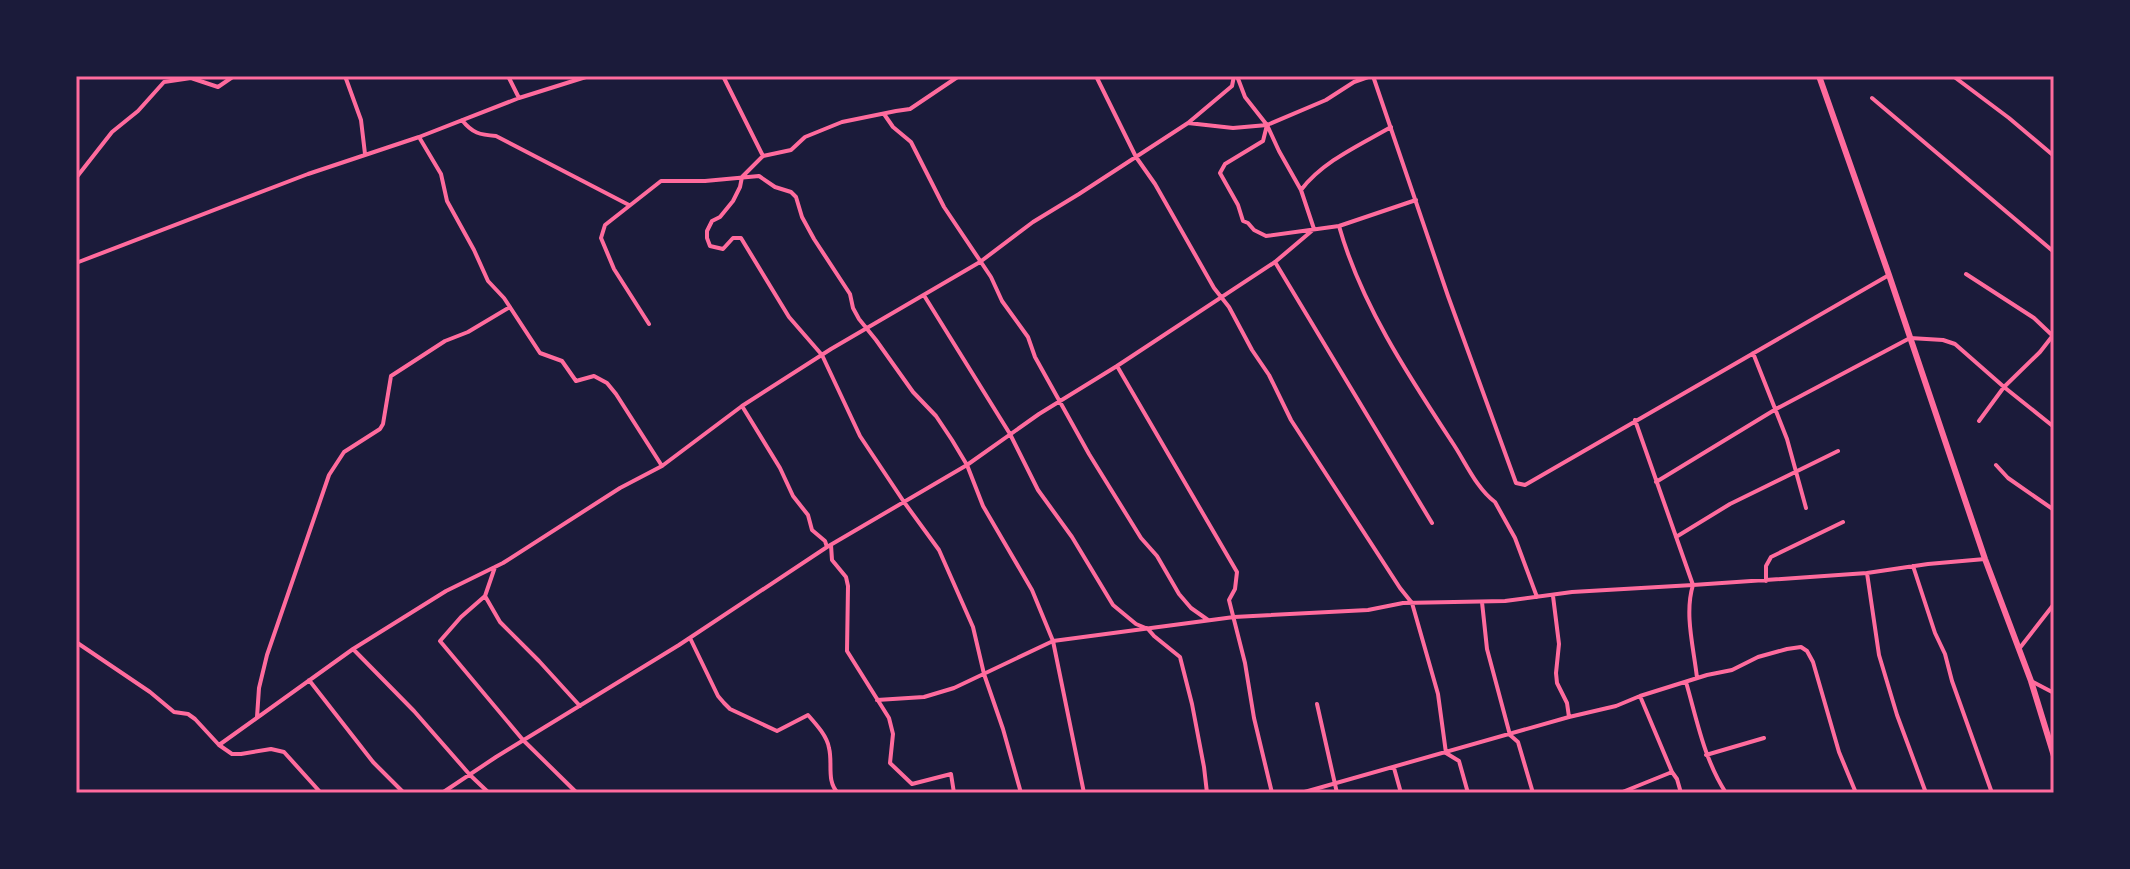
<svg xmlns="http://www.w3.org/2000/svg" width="2130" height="869" viewBox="0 0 2130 869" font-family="'Fira Sans',sans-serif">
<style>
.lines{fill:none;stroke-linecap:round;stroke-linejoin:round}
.minor{stroke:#ff6b9d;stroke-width:4}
.secondary{stroke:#ff6b9d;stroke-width:6}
.neatline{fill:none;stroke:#ff6b9d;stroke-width:3}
</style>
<rect width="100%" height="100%" fill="#1b1b3a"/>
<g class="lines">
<path class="minor" d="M345,76l16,44 4,34
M508,76l11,22
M723,76l40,80
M959,76l-49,33 -14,2 -54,11 -37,15 -14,13 -28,6 -21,21 -2,10 -7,14 -13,16 -8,4 -5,10v7l3,8 13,3 10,-11h8l48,79 33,38 38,81 44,66 35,48 34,77 11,47 19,55 18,64
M1096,76l40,81 19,27 59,104 15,19 23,43 17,25 22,45 109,168 12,15 26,91 8,59 13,8 9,32
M1237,76l8,21 22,28 12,26 22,39
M1373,76l75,220 68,187 9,2 364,-210
M1953,76l56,42 45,38
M1872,98l182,154
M884,114l9,13 18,15 33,65 47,70 11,24 26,36 7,20 54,97 52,84 16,18 22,38 12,14 17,12
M462,120c10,13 18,15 34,16l133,69
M1188,123l44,-37 2,-10
M1267,125l-4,16 -38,23 -5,9 18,32 5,16 5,2 6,7 12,6 73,-10 77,-26
M419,137l22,37 6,27 27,49 14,31 16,17 36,55 22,8 14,20 18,-5 13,7 9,11 46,72 80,-60 38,62 13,28 15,19 4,15 13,11 2,6
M76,178l36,-46 26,-21 26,-29 27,-4 27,9 16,-11
M1339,226c22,78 69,149 113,216 13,19 24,46 43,60l20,36 22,59
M1275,262l157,261
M76,263l232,-89 111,-37 100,-39 70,-22
M1966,274l68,44 20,19
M925,297l85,137 28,56 34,47 41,68 23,19 12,5 6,7 26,21 12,47 12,63 3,26
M649,324l-35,-55 -13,-31 4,-13 56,-44h44l54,-5 16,11 16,5 5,5 6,20 12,22 36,55 3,14 6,11 17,21 37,52 23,24 16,24 15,25 16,41 49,84 21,51 31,152
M1753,353l34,86 19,69
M1117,366l120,206 -2,17 -6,11 16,63 9,55 18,75
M742,406l89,-57 149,-87 53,-40 46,-28 109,-71 45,5 34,-3 59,-25 28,-18 17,-6
M1979,421l25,-34 36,-35 14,-18
M1996,465l12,13 46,32
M1656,482l120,-73 134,-71 33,2 12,4 49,43 50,40
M1676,537l54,-33 108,-53
M831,545l1,15 14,17 2,9 -1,65 42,67 4,16 -3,29 22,21 39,-10 3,19
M1913,566l22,67 10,21 7,27 40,112
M495,567l-10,29 15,26 39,39 41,45
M1867,573l12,82 18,60 29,78
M1766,581v-15l5,-9 72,-35
M485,596l-24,21 -21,24 83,99 54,53
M1553,596l6,48 -3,29 1,10 10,20 2,14 47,-11 24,-10 67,-21 25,-5 26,-13 29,-8 14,-2 6,4 6,11 26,90 17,41
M1482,602l5,47 23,86 8,7 15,51
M690,638l28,58 6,7 6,6 47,22 31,-16c8,9 19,21 21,33 4,15 -3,33 9,45
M76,642l74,50 24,20 14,2 7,5 24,26 13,9h9l30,-5 13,3 37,41
M353,649l61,62 56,64 19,18
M2019,649l35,-45
M1697,678c-3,-29 -13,-64 -4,-93l174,-12 61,-9 57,-5
M309,680l64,82 31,31
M2031,681l23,12
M1686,682c11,38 18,77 40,111
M877,700l47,-3 30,-9 99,-47 181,-24 134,-7 35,-7 102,-2 67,-9 121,-7 -58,-165
M1317,704l20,89
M257,717l2,-29 8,-33 62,-180 15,-23 36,-23 3,-5 8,-48 54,-35 23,-9 42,-25
M219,745l134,-96 93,-58 57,-28 117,-75 42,-22
M1706,755l58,-17
M1394,768l7,25
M1672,772l5,7 4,14
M442,793l54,-36 183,-112 148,-98 140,-82 72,-51 78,-48 158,-104 39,-33 -13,-39c22,-29 59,-45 90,-63
M1301,793l268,-76
M1620,793l52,-21 -32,-76"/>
<path class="secondary" d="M1819,76l70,199 96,284 46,122 23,75"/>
</g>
<rect width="2130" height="869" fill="none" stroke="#1b1b3a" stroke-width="156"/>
<rect x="78" y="78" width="1974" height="713" class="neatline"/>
</svg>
